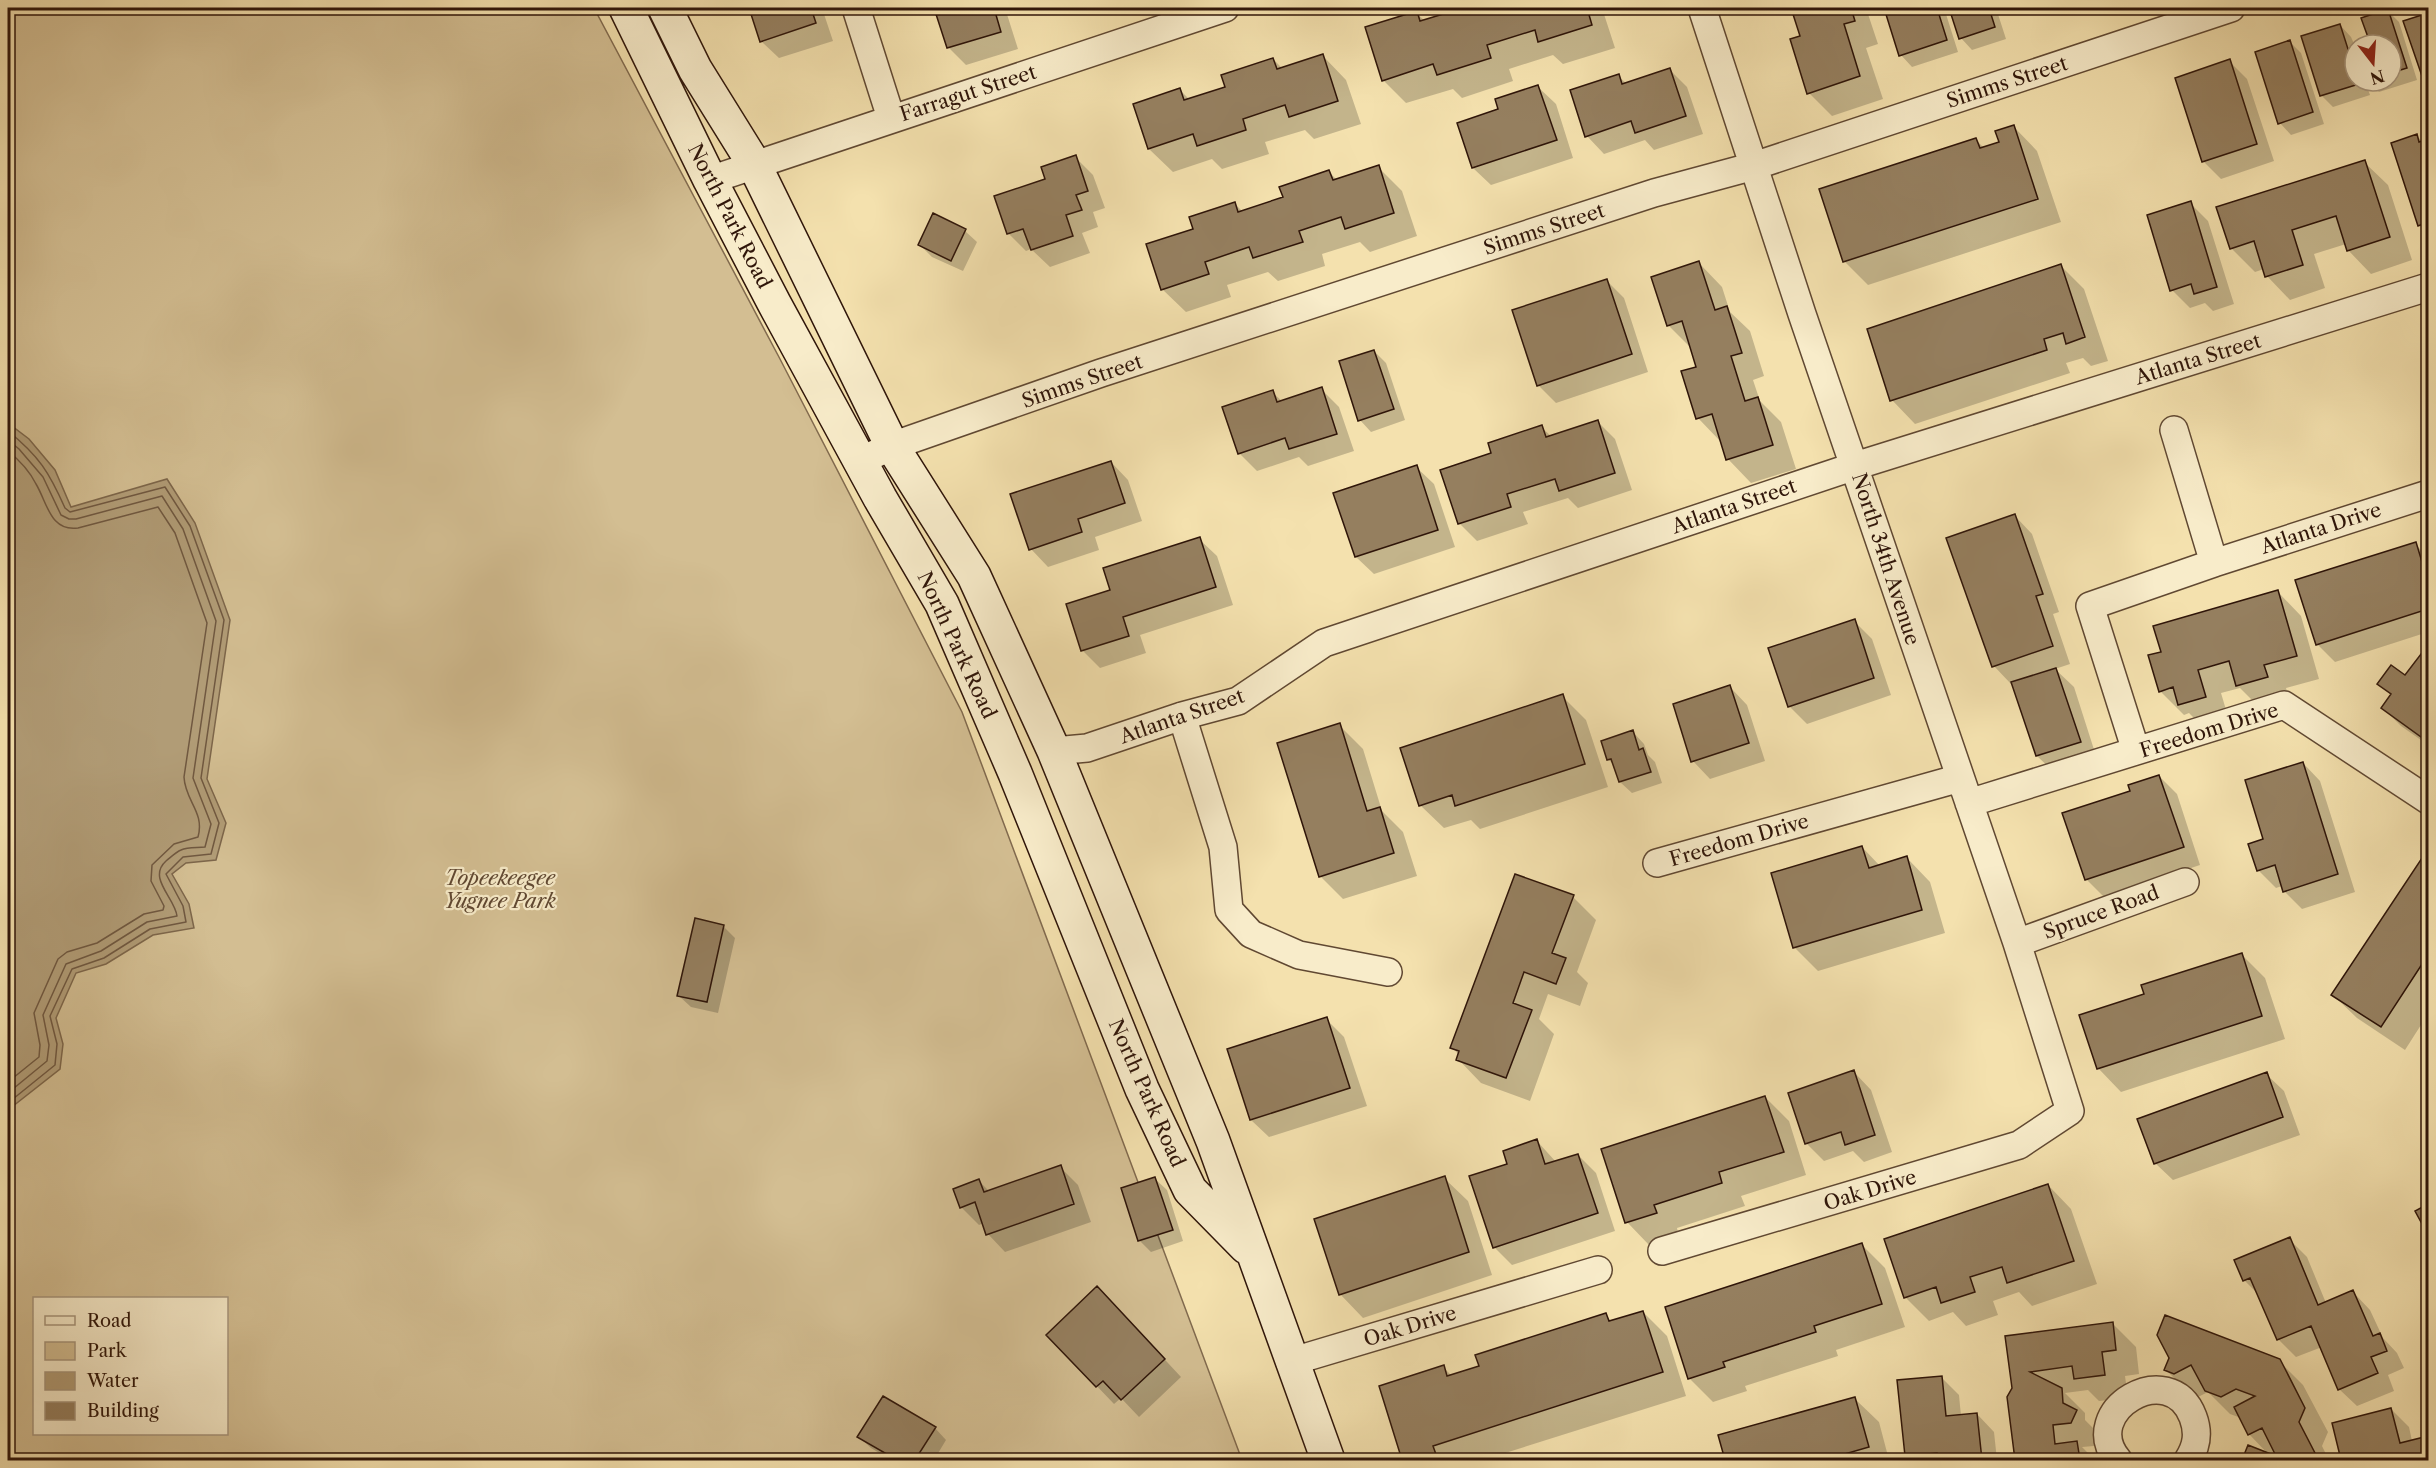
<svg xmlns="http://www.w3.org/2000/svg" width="2436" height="1468" viewBox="0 0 2436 1468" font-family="'Libre Caslon Text',serif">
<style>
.green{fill:#d3be92;stroke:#816a4e;stroke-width:1.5;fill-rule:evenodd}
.water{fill:#b19c76;stroke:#7d664a;stroke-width:1.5}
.shadow{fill:#0003}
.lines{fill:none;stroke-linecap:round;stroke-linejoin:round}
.shore{stroke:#705840;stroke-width:1.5}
.building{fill:#957f5f;stroke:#2f1509;stroke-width:1.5}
.street-casing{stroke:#604832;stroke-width:30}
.secondary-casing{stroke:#2f1509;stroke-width:36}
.street{stroke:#f8ecca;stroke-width:27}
.secondary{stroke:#f8ecca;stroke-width:33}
.labels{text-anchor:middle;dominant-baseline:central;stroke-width:4.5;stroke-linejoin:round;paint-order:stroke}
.street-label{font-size:20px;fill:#2f1509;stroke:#f8ecca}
.park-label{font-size:20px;font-style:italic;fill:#604832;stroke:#f8ecca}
</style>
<rect width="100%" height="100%" fill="#f4e1ae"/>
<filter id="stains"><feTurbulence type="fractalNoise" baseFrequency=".00333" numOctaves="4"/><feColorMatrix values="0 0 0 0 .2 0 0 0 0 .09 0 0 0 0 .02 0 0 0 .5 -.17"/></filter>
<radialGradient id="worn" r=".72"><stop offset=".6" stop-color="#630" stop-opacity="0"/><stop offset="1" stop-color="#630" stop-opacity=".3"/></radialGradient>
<path class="green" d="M8,8h586l186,351 182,353 280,748h-1234zM34,1298h192v136h-192z"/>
<path class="water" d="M8,414l4,12 17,13 26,31 16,37 96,-28 28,44 35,97 -23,159 19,44 -10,37 -30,3 -14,11 17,30 5,24 -41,7 -47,29 -30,9 -20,45 7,26 -3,25 -52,41z"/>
<path class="shadow" d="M750,8h72l11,33 -54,17 -18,-17z
M927,8h78l13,41 -52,16 -18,-18 -9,-28z
M1468,8h134l13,40 -52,16 -10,-9 -44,14 4,12 -51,17 -9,-9 -47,14 -23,-23 33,-67 9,8z
M1792,8h74l12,36 -12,4 17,51 -51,17 -23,-23 -7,-56z
M1885,8h56l4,3 13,41 -46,15 -11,-12z
M1951,8h45l10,31 -34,11 -11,-12z
M2388,11l11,11 18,58 -38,12 -11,-11h23v-36h-33l13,-4z
M2428,14v70l-3,-3 -20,-59z
M2340,25l11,12 4,9v35h10l5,14 -37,12 -12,-12z
M2290,42l11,11 23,71 -33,11 -11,-12z
M1323,56l23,24 15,44 -47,15 -9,-9 -40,12 4,12 -47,15 -10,-10 -39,13 -24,-23 31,-59 10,10 37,-12 46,-29 10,10z
M2229,61l18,18 27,82 -53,18 -18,-18z
M1670,70l17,17 16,47 -49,16 -9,-10 -41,14 -17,-18 31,-60 9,8z
M1538,87l18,17 17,54 -82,27 -18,-17 27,-58z
M2014,127l23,24 24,71 -193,63 -24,-24 132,-121 8,8 16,-5z
M2417,136l6,6 5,-2v94l-9,-9z
M1075,157l18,18 12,33 -12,4 5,15 -16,6 8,20 -40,14 -19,-18 -5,2 -18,-18 38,-54z
M2364,162l24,23 24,75 -41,14 -23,-24 -2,-6 -32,10 11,34 -35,12 -23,-24 -3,-7 -9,3 -24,-24z
M1378,167l24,24 15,45 -47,16 -10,-10 -38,12 3,12 -47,15 -10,-9 -41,13 4,12 -45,15 -24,-23 32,-59 41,-26 8,8 41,-14 45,-26 8,8z
M2190,203l18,18 26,83 -21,7 -8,-8 -15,5 -18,-18z
M934,215l31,16 12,11 -14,29 -31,-14 -12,-12z
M1699,263l23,24 8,25 20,19 14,45 -11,4 7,21 21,21 15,47 -45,14 -23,-24 -7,-17 -23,-24v-51l-6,-18 -24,-24z
M2061,266l23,23 24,72 -17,5 -8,-8 -17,5 4,10 -155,51 -23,-24z
M1607,281l17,17 24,74 -92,31 -18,-18z
M1374,351l12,12 19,57 -34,12 -11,-12z
M1321,389l18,18 15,44 -46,15 -9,-9 -42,14 -18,-18 33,-61 11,10z
M1597,421l18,18 17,51 -54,18 -10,-10 -45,14 5,12 -51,17 -18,-18 34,-69 48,-27 10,9z
M1111,462l17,18 14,41 -47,16 4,13 -51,17 -17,-18z
M1416,467l18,17 21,63 -81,27 -18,-17 -21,-63z
M2015,516l17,18 27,78 -6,2 17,50 -15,5 19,18 23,72 -42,14 -18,-17 -24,-73 -2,1 -17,-18 -46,-127z
M1199,539l18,17 16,49 -93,30 6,18 -46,15 -18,-18 30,-59z
M2415,544l13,13v75l-93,30 -18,-18z
M2278,592l23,24 18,63 -33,9 4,13 -29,8 -21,-21 -19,5 8,27 -26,7 -14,-14 -5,2 -24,-24 3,-38z
M1854,621l18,18 19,56 -84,29 -18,-18z
M2421,657l7,5v83l-27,-19 -18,-18 9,-12 -13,-12 27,-7z
M1730,687l17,18 18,56 -55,18 -17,-18z
M1562,696l24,24 22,67 -128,42 -9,-9 -27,8 -24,-23z
M1339,725l24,24 19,62 21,21 14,44 -74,23 -23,-23z
M1633,732l11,12 4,11 7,7 7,21 -30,10 -12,-11 -6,-17 -6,-6z
M2303,763l17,18 35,111 -53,17 -18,-18 -2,-5 -6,2 -18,-18 7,-30z
M2159,776l18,18 23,71 -96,32 -18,-18 46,-87z
M1862,847l18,19 27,-8 23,24 15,51 -127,38 -24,-24z
M2422,860l6,4v150l-23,36 -48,-32 -24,-23z
M1573,897l23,23 -19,52 11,11 -8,23 -32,-12 -9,25 15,15 -24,67 -49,-18 -23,-24 1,-4 -7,-8z
M723,926l12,12 -17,75 -27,-6 -12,-11z
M2241,954l24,24 20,61 -164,53 -23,-24 48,-73z
M1326,1019l18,18 23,69 -98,31 -18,-17z
M1854,1072l17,18 21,62 -28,10 -11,-11 -29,10 -18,-18z
M2266,1074l18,17 16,44 -127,45 -18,-17z
M1765,1097l24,24 17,54 -65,21 4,10 -68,22 2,9 -29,9 -23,-24z
M1537,1141l19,21 22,-7 18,18 19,58 -103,34 -18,-18 15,-83z
M1060,1167l18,18 13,37 -86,30 -17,-18 -4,-11 -5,2 -18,-18 18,-26 11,11z
M1444,1178l24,23 24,74 -129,43 -23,-24z
M1155,1179l12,11 16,51 -32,11 -12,-12z
M2048,1185l23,24 26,75 -65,22 -13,-14 -26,9 5,14 -32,11 -13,-14 -24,9 -24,-24z
M2289,1239l18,18 19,46 27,-11 17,18 13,28 14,15 7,15 -16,7 6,16 -37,15 -18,-17 -17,-42 -26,10 -18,-18 -19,-44 -15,-15z
M1862,1245l23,23 20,59 -69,23 2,6 -93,30 2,5 -34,11 -23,-23 -23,-71z
M1115,1306l66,71 -42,40 -18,-19 -7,6 -66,-69z
M1643,1312l24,24 19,60 -203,64h-79l-24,-73 63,-20 9,9 29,-9 124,-52 7,7z
M2112,1323l24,24 3,27 -14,2 3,22 -29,3 -11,-11 -23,3 20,20v7l15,15 -6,11 -12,1 13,13h-78l-8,-63 4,-9 -6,-51z
M2170,1358l109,3 24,24 25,47 -6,14 7,14h-85l5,-13 20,8 -20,-21 -8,-16 -11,-4 -22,-22 -10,5 -9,-4 -23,-23z
M1941,1377l18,18 2,21 16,-2 17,18 3,28h-86l-5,-5z
M1855,1399l24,23 10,38h-163l-6,-24z
M2391,1409l18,18 3,14 16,-4v23h-85l-9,-36z
M935,1428l11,12 -12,20h-43l-20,-12 -12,-11z"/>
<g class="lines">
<path class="shore" d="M8,431c31,25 41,41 57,77l5,4 95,-25 25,39 34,94 -23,158 18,45 -8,31 -28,3 -17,17 17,32 3,16 -36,7 -46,29 -32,11 -22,47 7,28 -2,21 -47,38
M8,440l11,9 24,28 18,38 8,4h7l86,-23 21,33 33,92 -23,157 18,46 -6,23c-8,1 -17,0 -24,3 -5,2 -10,7 -15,11 -19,17 9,37 11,55l-30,6 -46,29 -35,13 -23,51 6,30 -2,16 -39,32
M8,451c10,8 22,21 28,33 11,18 14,48 42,44l80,-21 17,26 32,90 -23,154c1,24 21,35 14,60l-24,7 -22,21 -1,16 13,25 -1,4 -19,4 -47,29 -30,9 -9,7 -24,54 6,32 -1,12 -31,25"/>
</g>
<path class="building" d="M749,8h62l5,15 -56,19z
M934,8h60l7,24 -54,16z
M1463,8h124l5,17 -54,17 -3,-12 -48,15 4,13 -54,17 -4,-11 -51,17 -17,-54 52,-16 3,10z
M1791,8h60l4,13 -11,3 16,52 -53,18 -17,-55 10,-3z
M1884,8h53l10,32 -48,16z
M1949,8h40l6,19 -36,12z
M2388,9l19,59 -16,5v-28h-36v2l-1,-3 15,-4 -8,-22z
M2428,13v67l-4,2 -21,-61z
M2340,24l15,47v10h3l1,3 -39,12 -19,-60z
M2290,40l23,72 -35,12 -23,-72z
M1323,54l15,47 -49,16 -4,-12 -42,14 3,11 -49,16 -4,-12 -45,15 -15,-45 47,-16 4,12 41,-13 -4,-12 52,-17 4,11z
M2230,59l27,85 -55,18 -27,-84z
M1670,68l16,48 -51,17 -4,-12 -46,16 -15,-47 49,-16 3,10z
M1538,85l19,55 -85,28 -15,-45 41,-14 -3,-10z
M2014,125l24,74 -195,63 -24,-73 157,-51 4,10 19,-6 -4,-11z
M2417,134l2,8 9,-3v83l-10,4 -27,-83z
M1076,155l12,36 -12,4 6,15 -16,5 7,21 -42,14 -8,-21 -16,5 -13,-38 51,-17 -4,-12z
M2365,160l25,77 -43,14 -11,-35 -44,14 11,35 -38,12 -11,-36 -24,8 -14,-42z
M1379,165l15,48 -49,16 -4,-12 -42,14 4,11 -50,16 -4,-11 -44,15 4,12 -48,16 -15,-46 47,-15 -4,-12 46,-15 3,10 45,-15 -4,-10 50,-17 4,10z
M2191,201l26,86 -23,7 -3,-10 -21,7 -23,-76z
M933,213l33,16 -15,32 -33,-16z
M1699,261l16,49 12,-4 15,47 -11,3 14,45 13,-4 15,48 -47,15 -14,-46 -16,5 -15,-48 15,-4 -14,-46 -15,5 -16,-49z
M2061,264l24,73 -19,7 -3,-11 -19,6 3,11 -157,51 -23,-72z
M1607,279l25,75 -95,32 -25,-76z
M1374,350l20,59 -36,12 -19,-60z
M1322,387l15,47 -48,15 -4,-11 -47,16 -16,-47 51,-17 4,12z
M1598,420l17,53 -56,18 -4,-12 -48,15 4,13 -53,17 -18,-54 51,-17 -3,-10 54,-18 4,12z
M1111,461l14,42 -47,16 4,13 -53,18 -19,-56z
M1417,465l21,65 -83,27 -22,-64z
M2015,514l28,80 -7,2 17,50 -61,21 -46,-129z
M1200,537l16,50 -93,30 6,19 -48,15 -15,-47 44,-14 -7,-22z
M2416,542l9,30 3,-1v38l-112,36 -21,-65z
M2278,590l19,66 -33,9 4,12 -32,9 -7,-25 -31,9 8,27 -28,8 -5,-18 -14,5 -11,-37 13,-3 -8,-26z
M1855,619l19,59 -86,29 -20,-59z
M2421,654l7,6v82l-47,-34 10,-14 -14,-10 14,-19 14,10z
M2056,668l25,74 -45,14 -25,-74z
M1730,685l19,58 -58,19 -18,-58z
M1563,694l22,70 -130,42 -3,-11 -33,11 -19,-58z
M1340,723l27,88 13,-4 14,46 -75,24 -42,-134z
M1633,730l6,20 4,-2 8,24 -32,10 -8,-23 -4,1 -6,-19z
M2303,762l35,112 -55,18 -8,-27 -18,6 -9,-27 15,-5 -18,-59z
M2159,775l25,72 -99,33 -23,-67 68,-22 -2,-6z
M1862,846l7,22 38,-12 15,54 -129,38 -22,-75z
M2422,858l6,4v93l-47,72 -50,-32z
M1515,874l59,21 -22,58 14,5 -10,26 -32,-12 -11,31 19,7 -26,68 -50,-18 3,-9 -9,-3z
M695,918l29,7 -17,77 -30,-6z
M2242,953l20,63 -165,53 -18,-54 65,-21 -3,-9z
M1327,1017l23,71 -100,32 -23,-71z
M1854,1070l21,65 -30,10 -4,-13 -36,12 -17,-51z
M2267,1072l16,45 -129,47 -17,-45z
M1765,1096l19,56 -65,20 3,11 -68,22 3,8 -32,10 -24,-74z
M1537,1139l8,25 33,-10 20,59 -105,35 -24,-72 38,-12 -4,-13z
M1061,1165l13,39 -88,31 -11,-33 -15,6 -7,-19 26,-10 5,13z
M1445,1176l24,76 -130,43 -25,-76z
M1155,1177l18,53 -35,11 -17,-53z
M2048,1184l26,77 -67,22 -5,-16 -32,10 5,15 -34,11 -5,-16 -32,11 -20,-59z
M2428,1204v31l-13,-24z
M2290,1237l28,68 35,-15 20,46 7,-3 7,18 -16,6 7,16 -40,17 -27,-64 -34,14 -27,-62 -7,3 -9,-21z
M1862,1243l20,61 -68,22 2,6 -93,30 2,5 -37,12 -23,-72z
M1097,1286l68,73 -44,41 -18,-19 -7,6 -50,-52z
M1643,1311l20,61 -230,74 5,14h-36l-23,-74 65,-21 3,11 32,-10 -4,-11 131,-42 3,8z
M2165,1315l115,44 25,49 -6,14 16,31 -3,7h-70l6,-15 28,11 -14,-28 -14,7 -14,-28 21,-11 -19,-7 -15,8 -16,-6 -14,-26 -17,9 -10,-4 5,-12 -12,-23z
M2113,1322l3,28 -14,2 3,23 -31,4 -2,-13 -42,6 32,16 1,15 14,7 -6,13 -18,2 2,19 22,-3 3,19h-65l-8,-63 5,-9 -7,-52z
M1942,1376l4,40 31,-3 5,47h-44l-1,-7 -32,3 -8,-76z
M883,1396l53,31 -21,33h-18l-40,-23z
M1855,1397l14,50 -38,11 1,2h-107l-7,-25z
M2391,1408l9,35 28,-7v24h-58l-1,-3 -14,3h-14l-9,-37z"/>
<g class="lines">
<defs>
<path id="street" d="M856,8l35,110
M710,180l515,-172
M860,461l32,-15 209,-73 553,-180 100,-27 477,-158
M2214,563l214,-69
M1182,716l41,131 6,63 22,24 48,21 89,17
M1054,751l33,-3 95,-32 56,-15 86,-58 531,-177 573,-179
M2136,751l-46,-145 124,-43 -40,-133
M1969,803l315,-98 144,95
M1657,863l303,-85
M2017,943l168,-61
M1662,1251l357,-106 51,-34 -53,-168 -215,-629 -100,-306
M1290,1362l308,-92
M2118,1460c-41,-49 52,-104 75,-43 6,16 4,29 -5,43"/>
<path id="secondary" d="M626,8l84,172 64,123 106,195 62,106 73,169 127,316 48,101 56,57
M665,8l30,61 59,95 138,282 82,130 80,175 159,390 115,319"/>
</defs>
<use href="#street" class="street-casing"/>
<use href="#secondary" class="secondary-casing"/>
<use href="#street" class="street"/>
<use href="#secondary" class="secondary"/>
</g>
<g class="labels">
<g class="street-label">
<text transform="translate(2007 82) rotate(-18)">Simms Street</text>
<text transform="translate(968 93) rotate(-18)">Farragut Street</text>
<text transform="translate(730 216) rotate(63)">North Park Road</text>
<text transform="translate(1544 229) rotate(-18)">Simms Street</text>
<text transform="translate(2198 359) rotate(-17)">Atlanta Street</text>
<text transform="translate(1082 381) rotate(-19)">Simms Street</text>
<text transform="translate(1734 506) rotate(-19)">Atlanta Street</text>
<text transform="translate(2321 528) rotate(-18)">Atlanta Drive</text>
<text transform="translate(1886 559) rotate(72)">North 34th Avenue</text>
<text transform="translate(957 645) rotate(65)">North Park Road</text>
<text transform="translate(1182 716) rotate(-19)">Atlanta Street</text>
<text transform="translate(2209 730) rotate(-17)">Freedom Drive</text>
<text transform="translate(1739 840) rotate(-16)">Freedom Drive</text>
<text transform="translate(2101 912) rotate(-20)">Spruce Road</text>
<text transform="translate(1147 1093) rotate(66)">North Park Road</text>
<text transform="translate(1870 1190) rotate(-17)">Oak Drive</text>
<text transform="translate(1410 1326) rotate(-17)">Oak Drive</text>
</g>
<g class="park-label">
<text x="500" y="878">Topeekeegee<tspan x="500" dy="23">Yugnee Park</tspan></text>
</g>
</g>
<rect width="2436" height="1468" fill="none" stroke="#f4e1ae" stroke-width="30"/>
<rect x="9" y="9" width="2418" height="1450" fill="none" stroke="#2f1509" stroke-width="3"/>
<rect x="15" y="15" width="2406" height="1438" fill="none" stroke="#2f1509" stroke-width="1.5"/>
<rect x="33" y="1297" width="195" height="138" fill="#f8ecca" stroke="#a8967d" stroke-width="1.5"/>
<rect x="45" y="1316" width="30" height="9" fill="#f8ecca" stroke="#a8967d" stroke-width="1.5"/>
<text x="87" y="1327" font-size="18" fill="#2f1509">Road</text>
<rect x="45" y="1342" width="30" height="18" fill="#d3be92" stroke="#a8967d" stroke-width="1.5"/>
<text x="87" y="1357" font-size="18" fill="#2f1509">Park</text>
<rect x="45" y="1372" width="30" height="18" fill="#b19c76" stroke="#a8967d" stroke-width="1.5"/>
<text x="87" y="1387" font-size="18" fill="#2f1509">Water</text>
<rect x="45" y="1402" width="30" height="18" fill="#957f5f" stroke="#a8967d" stroke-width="1.5"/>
<text x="87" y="1417" font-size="18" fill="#2f1509">Building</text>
<g transform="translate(2373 63) rotate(163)"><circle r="28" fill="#f8ecca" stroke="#a8967d" stroke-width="1.5"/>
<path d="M0-4.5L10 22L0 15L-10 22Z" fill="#8f2418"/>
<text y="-9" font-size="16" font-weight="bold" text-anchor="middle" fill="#2f1509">N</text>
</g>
<rect width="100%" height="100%" filter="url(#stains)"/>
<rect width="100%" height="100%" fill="url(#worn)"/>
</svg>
